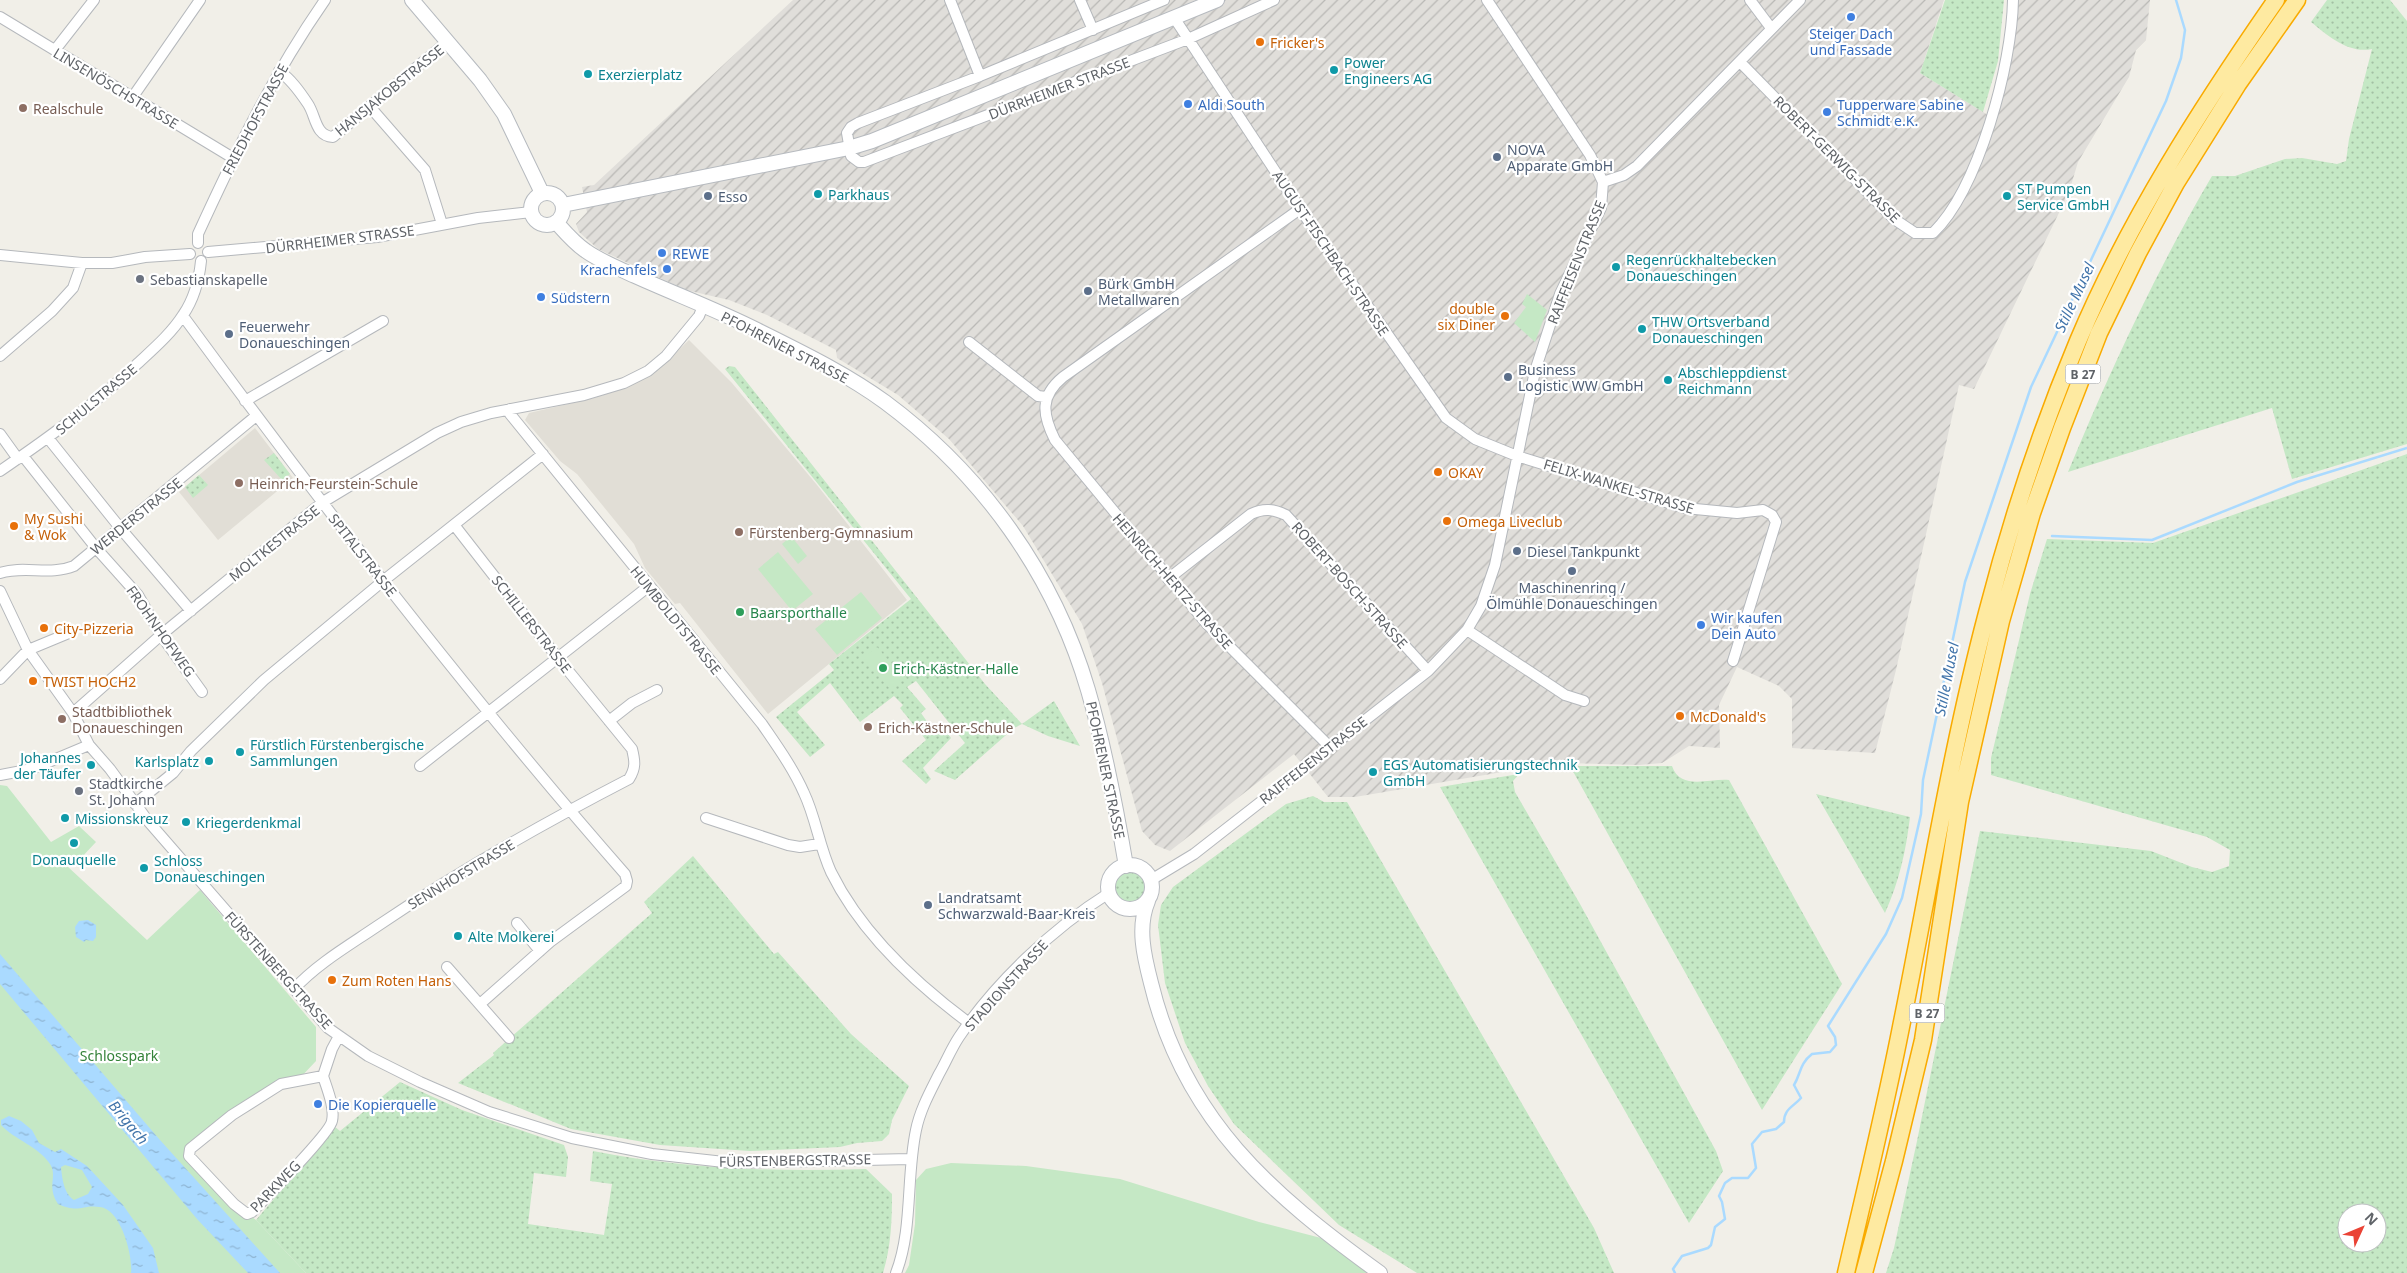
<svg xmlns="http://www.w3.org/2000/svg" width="2407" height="1273" viewBox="0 0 2407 1273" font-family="'Noto Sans',sans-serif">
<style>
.industrial{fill:url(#industrial-furrows)}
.education{fill:#e1ded6}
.grass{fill:url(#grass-dots);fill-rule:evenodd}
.park{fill:#c5e8c5}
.water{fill:url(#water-ripples);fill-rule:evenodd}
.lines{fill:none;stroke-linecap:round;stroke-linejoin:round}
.stream{stroke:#aadaff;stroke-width:2.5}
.minor-casing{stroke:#b5b8bc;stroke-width:12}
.secondary-casing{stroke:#b6babf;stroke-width:16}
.trunk-casing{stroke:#f9ab00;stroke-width:19}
.minor{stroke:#fff;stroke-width:10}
.secondary{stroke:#fff;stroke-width:14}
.trunk{stroke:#feeaa1;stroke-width:16}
.shop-dot{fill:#3f7fe0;stroke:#fff;stroke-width:2}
.food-dot{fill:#e8710a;stroke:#fff;stroke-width:2}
.culture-dot{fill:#0f9aa8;stroke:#fff;stroke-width:2}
.education-dot{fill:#8d6e63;stroke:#fff;stroke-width:2}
.service-dot{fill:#5c6f8a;stroke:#fff;stroke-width:2}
.worship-dot{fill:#6b7280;stroke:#fff;stroke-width:2}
.leisure-dot{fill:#2e9e5b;stroke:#fff;stroke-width:2}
.labels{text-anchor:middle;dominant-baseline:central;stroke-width:4.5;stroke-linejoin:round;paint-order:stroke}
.shield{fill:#fff;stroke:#8f9295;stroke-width:1}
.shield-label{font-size:12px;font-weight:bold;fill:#5f6368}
.shop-label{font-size:14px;fill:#366cbe;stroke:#fff;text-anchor:start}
.food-label{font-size:14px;fill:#c56008;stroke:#fff;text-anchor:start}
.culture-label{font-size:14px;fill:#0d838f;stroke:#fff;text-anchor:start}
.street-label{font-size:14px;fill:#5f6368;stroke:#fff}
.education-label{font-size:14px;fill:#785e54;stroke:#fff;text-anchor:start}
.service-label{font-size:14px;fill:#4e5e75;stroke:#fff;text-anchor:start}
.worship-label{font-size:14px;fill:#5b616d;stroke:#fff;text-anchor:start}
.leisure-label{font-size:14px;fill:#27864d;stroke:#fff;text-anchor:start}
.park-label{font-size:14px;fill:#348238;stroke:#fff}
.water-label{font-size:15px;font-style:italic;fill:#4174aa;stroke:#fff}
</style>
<defs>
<pattern id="industrial-furrows" width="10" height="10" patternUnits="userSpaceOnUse" patternTransform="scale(1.25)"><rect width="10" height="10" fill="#e0deda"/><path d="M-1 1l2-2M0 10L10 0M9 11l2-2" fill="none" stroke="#b9b8b5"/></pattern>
<pattern id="grass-dots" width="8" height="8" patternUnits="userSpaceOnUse" patternTransform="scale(1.25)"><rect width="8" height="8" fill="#c5e8c5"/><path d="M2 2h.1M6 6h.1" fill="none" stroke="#a3c0a4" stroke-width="1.8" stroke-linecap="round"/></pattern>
<pattern id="water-ripples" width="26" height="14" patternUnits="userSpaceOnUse" patternTransform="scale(1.25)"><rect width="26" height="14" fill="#aadaff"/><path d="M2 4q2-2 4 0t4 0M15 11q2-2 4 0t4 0" fill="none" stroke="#8eb4d2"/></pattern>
</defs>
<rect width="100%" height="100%" fill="#f1efe8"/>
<path class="industrial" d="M793,0h1151l-24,73 76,47 15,-60 7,-60h132l-4,40 -10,10 -7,27 -51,85 -9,30 -95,197 -15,-4 -63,285 -21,83 -83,-5v-49l-13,-13 -42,-19 -18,38 1,43 -31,-2 -27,17 -23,2 -73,-2 -34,4 -177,30h-27l-34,-43 -124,97 -15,-6 -13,-14 -40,-148 -20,-59 -59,-98 -74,-87 -51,-44 -61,-37 -1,-8 -69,-35 -38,-15 -43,-10 -88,-41 -19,-17 -3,-8 11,-12 -5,-25 12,-2z"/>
<path class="education" d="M689,340l43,43 85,102 90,115 -139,114 -88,-111 -5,1 -30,-36 -11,-24 -57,-70 -17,-13 -35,-41 4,-7 65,-15 31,-10 44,-29z
M255,428l38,50 -75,62 -39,-48z"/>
<path class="grass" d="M1945,0h59l-6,61 -15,51 -63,-39z
M2327,0h63l17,21v423l-115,35 -20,-71 -204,64c42,-101 88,-201 144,-296h23l50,-17 17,-1 35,6 9,-3 3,-22 23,-90c-23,5 -44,-13 -61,-27z
M729,366l6,1 250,317 37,40 32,-23 26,45 -32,-10 -26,-12 -8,4 -59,52 -21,-9 31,-28 -49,-62 -9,6 19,22 -5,4 12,17 8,-6 10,14 -28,30 8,11 -5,5 -24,-23 24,-21 -26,-32 3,-3 -9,-9 -34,26 -30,-39 -33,29 28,33 -15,12 -34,-40 58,-47 -5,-6 82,-65 -186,-230z
M274,453l16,21 -8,6 -18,-20z
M2407,454v819h-521l8,-25 23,-107 63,-310 171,20 41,16 20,5 17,-6 1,-16 -23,-13 -216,-62v-17l39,-164 17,-55 106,4zM2347,1213h30v30h-30z
M199,475l9,10 -15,13 -8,-11z
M1570,766h102c8,25 38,12 57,14l113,204 -80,126z
M1519,774l-6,7 2,11 65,112 136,247 7,20 -34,52 -249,-436z
M1816,794l94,23c-4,34 -11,65 -25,96z
M1313,796l11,6h23l247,426 20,45h-197l-78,-48 -105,-101 -26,-38 -23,-43 -20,-60 -7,-58 3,-20 12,-18 113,-83z
M693,856l81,98 4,-2 73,82 58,52 -17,34 -3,14 -7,7 -25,2 -17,4 -90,4 -90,-6 -89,-16 -113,-46 36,-28 -1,-2 159,-140 -8,-11z
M1111 888a19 19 0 1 1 38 0a19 19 0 1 1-38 0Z
M400,1082l62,28 102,35 4,12 -2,20 -32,-4 -6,51 76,11 8,-51 -22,-3 3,-30c92,18 179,21 273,18l26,25c0,27 -1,53 -9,79h-577l-50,-53 79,-93 5,4z"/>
<path class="park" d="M1527,294l20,16 -12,32 -21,-19 12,-16 -4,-3z
M791,536l16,20 -9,8 -16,-20z
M778,552l35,42 -21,17 -34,-42z
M861,592l21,26 -45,37 -22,-26z
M877,647l26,31 -13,11 -27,-31z
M0,785l7,1 44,56 28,-16 17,16 -16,17 -9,2 -4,5 80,74 53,-50 116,137v34l-17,18 -67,36 -43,41 45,48 22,16 50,53h-306z
M951,1163l75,3 94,13 139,43 62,16 48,35h-464l4,-8 6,-41 1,-44 10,-11z"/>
<path class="water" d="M88,920l8,5v12l-3,4 -7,-1 -2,2 -8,-5 -1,-10 4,-6z
M0,954l160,186 120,133h-32l-51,-54 -197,-235z
M9,1116l12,5 11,9 7,13 16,9 6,-3 26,17 36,39 30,43 6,25h-28c2,-17 -10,-64 -31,-66 -18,-3 -20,7 -42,-3 -12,-18 0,-28 -8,-40 -12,-18 -35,-24 -49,-39v-5zM65,1165l17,5 10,17 -4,7 -14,6c-10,-6 -12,-22 -13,-33z"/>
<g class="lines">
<path class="stream" d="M2052,536l100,4 145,-58 110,-34
M1675,1273l-2,-4 9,-13 26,-8 3,-3 4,-18 10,-8 -3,-17 -3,-6 6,-13 7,-5h16l8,-10 -4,-24 10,-12 14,-3 8,-7c0,-13 9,-15 17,-24l-7,-13c7,-11 5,-21 18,-31l18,-2 6,-7 -1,-8 -7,-11 58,-92 16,-36 19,-84 2,-34 42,-198 66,-195 135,-286 15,-43 4,-28 -9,-30"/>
<defs>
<path id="minor" d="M950,0l30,76
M1080,0l13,30
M1164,0l-184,76 -122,47 -7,4 -4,6 4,23 8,6h5l324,-123 86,-39
M1487,0l103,155 13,27
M1750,0l21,28
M0,17l233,141
M1175,19l125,190 146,209 29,21 42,17 168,52 52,5 26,-3 9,5 4,7 -43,139
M55,50l39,-50
M1740,62l154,157 21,14h18c46,-45 79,-169 80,-233
M279,71c12,8 21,21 29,33 8,12 7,32 25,33l115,-96
M132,98l68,-98
M371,108l54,62 17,54
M1300,209l-237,168c-23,19 -21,37 -8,63l152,184 123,123
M198,243v-9c37,-81 76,-161 127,-234
M208,252l169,-15 101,-19 53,-6
M0,255l82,8h30l33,-6 45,-3
M183,316c140,191 286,380 442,558l2,7 -1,5 -76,56 -70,62
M969,342l69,54 8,1
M0,356l52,-45 21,-23 9,-25
M245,401l138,-80
M510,409v5l252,310c15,22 31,44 42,69 12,25 15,53 27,79 30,61 84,111 138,151
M0,434l18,25
M48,438l73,91 70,82
M23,456l73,92 42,47 23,40 41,57
M0,471c48,-33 94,-66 136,-106 16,-15 35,-31 47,-50 11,-16 16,-34 18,-54
M0,573c24,-8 50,3 74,-7l182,-150
M1168,579l83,-65c13,-6 22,-5 35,1l142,156
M0,591l28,59 45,63 16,32 21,24 38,52 180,207 40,28 52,26 69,30 83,26 80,16 81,9 177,-4
M1467,630l98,65 19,6
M0,679l28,-29 41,-17
M73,713l88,-78 162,-133 114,-69 24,-11 30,-9 93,-18 40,-12 24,-12 18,-15 33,-40 4,-10
M609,721l23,-18 25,-13
M420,766l229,-180
M0,775l32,-6 57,-24
M135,804l38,-31 18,-22 73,-71 119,-99 160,-127
M706,818l82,27 12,2 19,-3
M1151,880l43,-26 234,-183 39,-41 14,-24 14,-41 40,-194 25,-77 41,-86 2,-26 21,-7 13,-9 163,-166
M517,923l23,28
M447,967l62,71
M294,989c23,-25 54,-43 82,-62 81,-55 166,-103 253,-148 7,-11 6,-18 3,-30l-75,-92 -102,-131
M323,1076c4,13 12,31 9,45 -2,12 -67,78 -80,91l-5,2 -13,-10 -45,-48 1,-7 42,-34 49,-31 42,-8 9,-27 7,-13
M896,1273c17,-44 10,-96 20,-143 4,-20 14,-38 23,-56 7,-12 12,-25 20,-37 36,-54 94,-109 150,-144"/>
<path id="secondary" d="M412,0l68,80 24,34 38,79
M531 209a16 16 0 1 1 32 0a16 16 0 1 1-32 0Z
M563,205l286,-57 23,-7 345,-141
M556,222c9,10 18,21 30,29 14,10 32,17 49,25 40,18 82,34 122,54 44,22 88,43 128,72 97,72 169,172 203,288 17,58 28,117 38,176
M1108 887a22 22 0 1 1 44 0a22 22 0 1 1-44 0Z
M1148,901c-11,26 -4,55 3,82 33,137 120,211 229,290"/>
<path id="trunk" d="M1846,1273c19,-82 39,-164 55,-246 28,-138 50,-278 86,-414 24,-93 54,-184 91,-272 51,-121 123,-233 198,-341
M1864,1273l30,-112 29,-121 37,-238 41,-181 31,-108 30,-85 37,-95 39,-80 38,-70 62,-99 59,-84"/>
</defs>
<use href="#minor" class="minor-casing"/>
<use href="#secondary" class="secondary-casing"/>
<use href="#trunk" class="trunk-casing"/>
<use href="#minor" class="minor"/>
<use href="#secondary" class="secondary"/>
<use href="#trunk" class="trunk"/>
</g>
<g class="shop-dot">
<circle cx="1851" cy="17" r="5"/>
<circle cx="1188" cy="104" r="5"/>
<circle cx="1827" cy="112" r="5"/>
<circle cx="662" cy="253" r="5"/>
<circle cx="667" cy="269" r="5"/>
<circle cx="541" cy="297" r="5"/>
<circle cx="1701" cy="625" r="5"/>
<circle cx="318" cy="1104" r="5"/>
</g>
<g class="food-dot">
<circle cx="1260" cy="42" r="5"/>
<circle cx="1505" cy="316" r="5"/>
<circle cx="1438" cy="472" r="5"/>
<circle cx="1447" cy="521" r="5"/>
<circle cx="14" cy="526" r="5"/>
<circle cx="44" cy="628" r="5"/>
<circle cx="33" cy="681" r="5"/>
<circle cx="1680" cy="716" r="5"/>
<circle cx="332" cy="980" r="5"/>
</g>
<g class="culture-dot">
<circle cx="1334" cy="70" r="5"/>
<circle cx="588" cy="74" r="5"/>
<circle cx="818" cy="194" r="5"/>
<circle cx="2007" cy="196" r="5"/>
<circle cx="1616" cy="267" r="5"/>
<circle cx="1642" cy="329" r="5"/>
<circle cx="1668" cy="380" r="5"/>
<circle cx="240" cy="752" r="5"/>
<circle cx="209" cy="761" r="5"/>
<circle cx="91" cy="765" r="5"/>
<circle cx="1373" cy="772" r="5"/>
<circle cx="65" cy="818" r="5"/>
<circle cx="186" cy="822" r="5"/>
<circle cx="74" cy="843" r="5"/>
<circle cx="144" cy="868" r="5"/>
<circle cx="458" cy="936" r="5"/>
</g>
<g class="education-dot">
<circle cx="23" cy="108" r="5"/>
<circle cx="239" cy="483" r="5"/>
<circle cx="739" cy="532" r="5"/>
<circle cx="62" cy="719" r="5"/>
<circle cx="868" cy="727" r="5"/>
</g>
<g class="service-dot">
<circle cx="1497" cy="157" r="5"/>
<circle cx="708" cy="196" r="5"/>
<circle cx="1088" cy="291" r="5"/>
<circle cx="229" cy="334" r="5"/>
<circle cx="1508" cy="377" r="5"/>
<circle cx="1517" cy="551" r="5"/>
<circle cx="1572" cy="571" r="5"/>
<circle cx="928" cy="905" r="5"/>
</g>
<g class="worship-dot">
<circle cx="140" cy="279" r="5"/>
<circle cx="79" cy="791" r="5"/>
</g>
<g class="leisure-dot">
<circle cx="740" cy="612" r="5"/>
<circle cx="883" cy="668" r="5"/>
</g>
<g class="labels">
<g class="shield">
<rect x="2065.5" y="364.5" width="35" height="19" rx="4"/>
<rect x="1909.5" y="1003.5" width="35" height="19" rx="4"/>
</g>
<g class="shield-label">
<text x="2083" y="374">B 27</text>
<text x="1927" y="1013">B 27</text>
</g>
<g class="shop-label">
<text x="1851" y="33" text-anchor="middle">Steiger Dach<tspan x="1851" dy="16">und Fassade</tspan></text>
<text x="1198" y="104">Aldi South</text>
<text x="1837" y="104">Tupperware Sabine<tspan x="1837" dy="16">Schmidt e.K.</tspan></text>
<text x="672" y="253">REWE</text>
<text x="657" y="269" text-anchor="end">Krachenfels</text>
<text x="551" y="297">Südstern</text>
<text x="1711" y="617">Wir kaufen<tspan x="1711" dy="16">Dein Auto</tspan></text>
<text x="328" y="1104">Die Kopierquelle</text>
</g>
<g class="food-label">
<text x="1270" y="42">Fricker's</text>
<text x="1495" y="308" text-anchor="end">double<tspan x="1495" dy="16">six Diner</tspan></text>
<text x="1448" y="472">OKAY</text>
<text x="24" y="518">My Sushi<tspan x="24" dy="16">&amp; Wok</tspan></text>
<text x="1457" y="521">Omega Liveclub</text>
<text x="54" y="628">City-Pizzeria</text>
<text x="43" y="681">TWIST HOCH2</text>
<text x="1690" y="716">McDonald's</text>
<text x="342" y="980">Zum Roten Hans</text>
</g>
<g class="culture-label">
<text x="1344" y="62">Power<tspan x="1344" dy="16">Engineers AG</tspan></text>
<text x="598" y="74">Exerzierplatz</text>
<text x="2017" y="188">ST Pumpen<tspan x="2017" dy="16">Service GmbH</tspan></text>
<text x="828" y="194">Parkhaus</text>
<text x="1626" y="259">Regenrückhaltebecken<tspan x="1626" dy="16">Donaueschingen</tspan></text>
<text x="1652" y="321">THW Ortsverband<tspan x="1652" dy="16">Donaueschingen</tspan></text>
<text x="1678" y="372">Abschleppdienst<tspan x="1678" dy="16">Reichmann</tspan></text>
<text x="250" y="744">Fürstlich Fürstenbergische<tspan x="250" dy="16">Sammlungen</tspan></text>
<text x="81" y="757" text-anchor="end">Johannes<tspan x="81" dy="16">der Täufer</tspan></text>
<text x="199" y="761" text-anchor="end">Karlsplatz</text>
<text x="1383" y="764">EGS Automatisierungstechnik<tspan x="1383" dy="16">GmbH</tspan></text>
<text x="75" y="818">Missionskreuz</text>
<text x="196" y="822">Kriegerdenkmal</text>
<text x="74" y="859" text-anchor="middle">Donauquelle</text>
<text x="154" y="860">Schloss<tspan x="154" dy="16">Donaueschingen</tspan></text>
<text x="468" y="936">Alte Molkerei</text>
</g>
<g class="street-label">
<text transform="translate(116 88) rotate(31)">LINSENÖSCHSTRASSE</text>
<text transform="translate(1059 88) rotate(-21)">DÜRRHEIMER STRASSE</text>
<text transform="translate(389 90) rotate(-39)">HANSJAKOBSTRASSE</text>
<text transform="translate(255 119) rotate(-62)">FRIEDHOFSTRASSE</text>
<text transform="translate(1837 159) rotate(45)">ROBERT-GERWIG-STRASSE</text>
<text transform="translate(340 239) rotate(-7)">DÜRRHEIMER STRASSE</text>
<text transform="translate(1331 253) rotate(56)">AUGUST-FISCHBACH-STRASSE</text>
<text transform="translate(1576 262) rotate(-68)">RAIFFEISENSTRASSE</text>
<text transform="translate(785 347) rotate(27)">PFOHRENER STRASSE</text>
<text transform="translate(96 399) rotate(-40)">SCHULSTRASSE</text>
<text transform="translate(1619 486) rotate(17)">FELIX-WANKEL-STRASSE</text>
<text transform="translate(136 516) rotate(-39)">WERDERSTRASSE</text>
<text transform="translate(274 543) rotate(-39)">MOLTKESTRASSE</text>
<text transform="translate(363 555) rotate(52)">SPITALSTRASSE</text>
<text transform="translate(1173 581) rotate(49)">HEINRICH-HERTZ-STRASSE</text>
<text transform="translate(1350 585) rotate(48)">ROBERT-BOSCH-STRASSE</text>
<text transform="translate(676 620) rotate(51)">HUMBOLDTSTRASSE</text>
<text transform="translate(532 624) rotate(52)">SCHILLERSTRASSE</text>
<text transform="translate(161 631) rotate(55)">FROHNHOFWEG</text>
<text transform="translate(1313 760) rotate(-38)">RAIFFEISENSTRASSE</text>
<text transform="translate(1106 770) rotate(78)">PFOHRENER STRASSE</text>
<text transform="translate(461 874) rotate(-31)">SENNHOFSTRASSE</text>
<text transform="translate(279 970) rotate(48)">FÜRSTENBERGSTRASSE</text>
<text transform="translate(1006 985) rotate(-48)">STADIONSTRASSE</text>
<text transform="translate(795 1160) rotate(-1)">FÜRSTENBERGSTRASSE</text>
<text transform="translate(275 1186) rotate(-46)">PARKWEG</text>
</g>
<g class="education-label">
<text x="33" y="108">Realschule</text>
<text x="249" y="483">Heinrich-Feurstein-Schule</text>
<text x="749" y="532">Fürstenberg-Gymnasium</text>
<text x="72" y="711">Stadtbibliothek<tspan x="72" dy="16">Donaueschingen</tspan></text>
<text x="878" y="727">Erich-Kästner-Schule</text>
</g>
<g class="service-label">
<text x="1507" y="149">NOVA<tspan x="1507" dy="16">Apparate GmbH</tspan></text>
<text x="718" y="196">Esso</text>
<text x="1098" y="283">Bürk GmbH<tspan x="1098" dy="16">Metallwaren</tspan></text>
<text x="239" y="326">Feuerwehr<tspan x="239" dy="16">Donaueschingen</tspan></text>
<text x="1518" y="369">Business<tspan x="1518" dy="16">Logistic WW GmbH</tspan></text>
<text x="1527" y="551">Diesel Tankpunkt</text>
<text x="1572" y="587" text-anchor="middle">Maschinenring /<tspan x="1572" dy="16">Ölmühle Donaueschingen</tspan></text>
<text x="938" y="897">Landratsamt<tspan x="938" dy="16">Schwarzwald-Baar-Kreis</tspan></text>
</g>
<g class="worship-label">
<text x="150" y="279">Sebastianskapelle</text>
<text x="89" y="783">Stadtkirche<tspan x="89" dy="16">St. Johann</tspan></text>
</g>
<g class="leisure-label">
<text x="750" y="612">Baarsporthalle</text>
<text x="893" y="668">Erich-Kästner-Halle</text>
</g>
<g class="park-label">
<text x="119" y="1055">Schlosspark</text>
</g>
<g class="water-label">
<text transform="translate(2074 297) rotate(-65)">Stille Musel</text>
<text transform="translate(1946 679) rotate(-79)">Stille Musel</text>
<text transform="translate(129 1122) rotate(50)">Brigach</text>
</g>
</g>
<g transform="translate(2362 1228) rotate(46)"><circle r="24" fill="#ffffff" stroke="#bfc1c3"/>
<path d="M0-4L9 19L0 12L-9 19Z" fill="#ea4335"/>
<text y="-8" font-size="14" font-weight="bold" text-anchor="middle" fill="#5f6368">N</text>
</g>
</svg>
